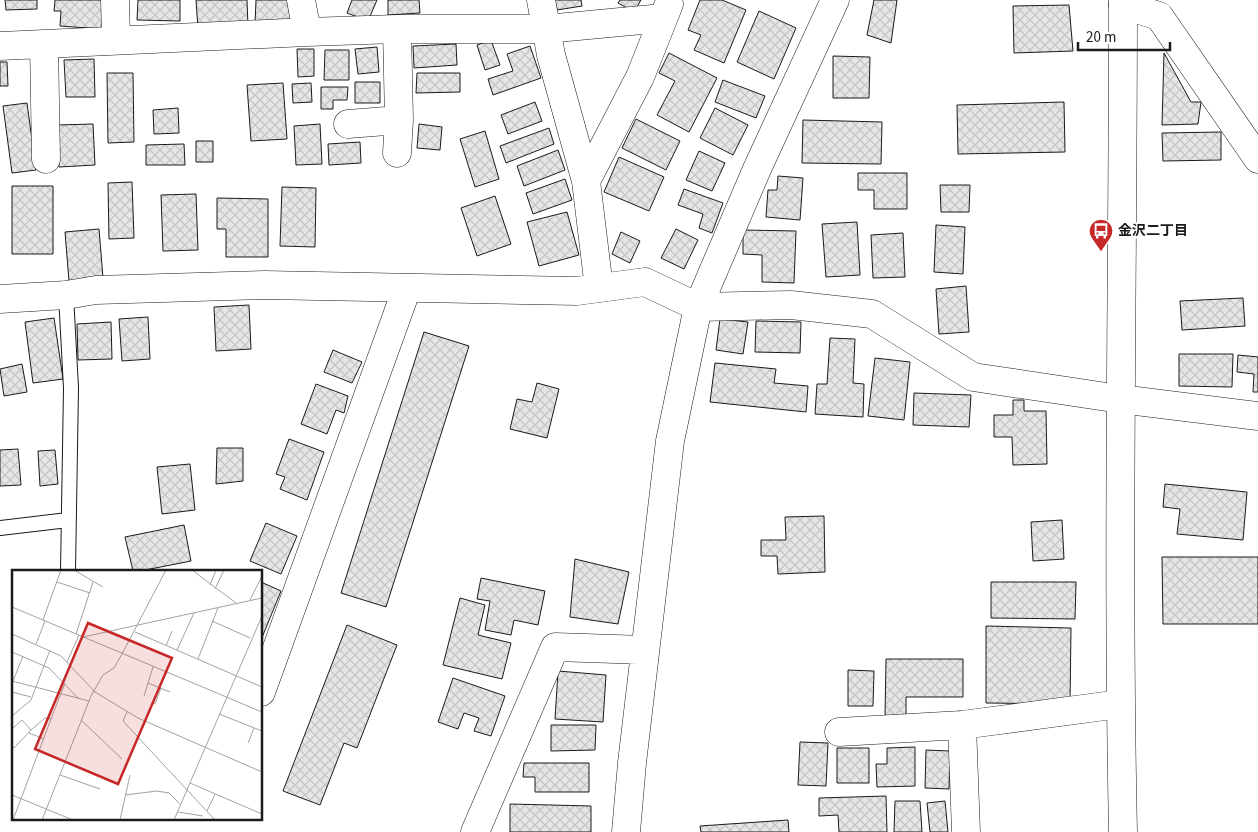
<svg xmlns="http://www.w3.org/2000/svg" width="1258" height="832" viewBox="0 0 1258 832" font-family="'Source Sans 3','Noto Sans JP',sans-serif">
<style>
.building{fill:url(#building-cross-hatch);stroke:#1a1a1a}
.lines{fill:none;stroke-linecap:round;stroke-linejoin:round}
.lane-casing{stroke:#1a1a1a;stroke-width:16}
.street-casing{stroke:#1a1a1a;stroke-width:29}
.secondary-casing{stroke:#1a1a1a;stroke-width:29}
.lane{stroke:#fff;stroke-width:14}
.street{stroke:#fff;stroke-width:28}
.secondary{stroke:#fff;stroke-width:28}
.labels{text-anchor:middle;dominant-baseline:central;stroke-width:4;stroke-linejoin:round;paint-order:stroke}
.poi-label{font-size:14px;font-weight:bold;fill:#1a1a1a;stroke:#fff;text-anchor:start}
.inset-road{fill:none;stroke:#a3a3a3;stroke-width:1}
.view{fill:#c62828;fill-opacity:0.15;stroke:#c62828;stroke-width:2.5}
.inset-edge{fill:none;stroke:#1a1a1a;stroke-width:2.5}
</style>
<defs>
<pattern id="building-cross-hatch" width="8" height="8" patternUnits="userSpaceOnUse" patternTransform="scale(1.25)"><rect width="8" height="8" fill="#e6e6e6"/><path d="M0 0l8 8M0 8l8-8" fill="none" stroke="#c5c5c5"/></pattern>
</defs>
<rect width="100%" height="100%" fill="#fff"/>
<path class="building" d="M5,0h32v9l-31,1z
M55,0h48l-2,29 -41,-3 1,-15h-7z
M138,0h42v21l-43,-1z
M196,0h51l1,27 -50,2z
M256,0h32l3,21 -36,3z
M352,0h25l-9,21 -21,-8z
M388,0h31l1,13 -32,2z
M555,0h26l1,6 -25,4z
M620,0h21l-7,12 -16,-9z
M700,0h22l24,10 -22,53 -30,-13 7,-15 -13,-5z
M874,0h23l-6,43 -24,-8z
M1069,5l4,46 -59,2 -1,-47z
M759,11l37,17 -22,51 -37,-17z
M491,40l9,25 -15,5 -8,-25z
M456,44l1,21 -43,3 -1,-22z
M530,46l11,32 -48,17 -5,-16 25,-8 -6,-17z
M377,47l2,25 -21,2 -3,-25z
M297,49h17v27l-16,1z
M325,50h24v30h-25z
M669,53l48,25 -28,54 -32,-17 18,-34 -16,-8z
M1164,53l27,49h10l-3,22 -36,1z
M833,56l37,1 -1,41h-36z
M94,59l1,38h-29l-2,-37z
M0,62h7l1,24h-8z
M107,73h26l1,69 -26,1z
M417,73h43v19l-44,1z
M723,80l42,16 -9,22 -41,-16z
M355,82h25v21h-25z
M283,83l4,56 -36,2 -4,-56z
M311,83l1,19 -19,1 -1,-19z
M321,87h27l-1,13h-14v9h-12z
M535,102l7,19 -34,13 -7,-19z
M1064,102l1,50 -107,2 -1,-49z
M27,103l9,67 -24,3 -9,-67z
M178,108l1,25 -25,1 -1,-24z
M715,108l33,17 -15,30 -33,-17z
M636,119l44,22 -14,29 -44,-22z
M803,120l79,2 -1,42 -79,-1z
M93,124l2,41 -36,2 -2,-42z
M320,124l2,40 -26,1 -2,-39z
M419,124l23,3 -2,23 -23,-2z
M549,128l5,16 -48,19 -6,-17z
M485,131l14,48 -24,8 -15,-48z
M1221,132v28l-58,1 -1,-28z
M196,141h17v21h-17z
M360,142l1,21 -32,2 -1,-21z
M184,144l1,21h-39v-20z
M558,150l7,20 -41,16 -7,-20z
M699,151l26,12 -13,28 -26,-11z
M619,157l45,20 -15,34 -45,-19z
M858,173h49v36h-33v-19h-16z
M778,176l25,2 -3,42 -34,-3 2,-27h9z
M565,179l7,21 -39,14 -7,-21z
M132,182l2,56 -25,1 -1,-56z
M940,185h30l-1,27h-28z
M12,186h41v68h-41z
M282,187l34,1 -1,59 -35,-1z
M684,189l39,14 -11,30 -13,-5 4,-14 -25,-9z
M196,194l2,56 -35,1 -2,-56z
M495,196l16,48 -34,12 -16,-48z
M217,198l51,1v58h-42v-28h-9z
M567,212l12,43 -40,11 -12,-44z
M857,222l3,53 -34,2 -4,-53z
M936,225l29,2 -2,47 -29,-2z
M99,229l4,49 -34,3 -4,-49z
M676,229l22,11 -14,29 -23,-11z
M743,230l53,1 -2,52 -32,-1v-27l-19,-1z
M621,232l19,9 -10,22 -18,-9z
M903,233l2,44 -32,1 -2,-43z
M966,286l3,46 -30,2 -3,-45z
M1243,298l2,28 -63,4 -2,-29z
M249,305l2,44 -35,2 -2,-44z
M148,317l2,42 -28,2 -3,-42z
M54,318l9,61 -30,4 -8,-61z
M720,319l28,3 -5,32 -27,-4z
M756,321l45,1 -1,31 -45,-1z
M111,322l1,37 -34,1 -1,-36z
M424,332l45,14 -83,261 -45,-14z
M830,338l25,1 -2,44 11,1 -1,33 -48,-3 2,-30h10z
M333,350l29,12 -10,21 -28,-11z
M1179,354h54l-1,33 -53,-1z
M1238,355l20,2v35h-5l1,-18 -17,-2z
M875,358l35,4 -6,58 -36,-4z
M715,363l61,6 -2,14 34,3 -2,26 -96,-10z
M22,364l5,28 -23,4 -4,-27z
M537,383l22,6 -12,49 -37,-9 7,-30 15,3z
M316,384l32,12 -4,17 -8,-3 -9,24 -26,-10z
M914,393l57,2 -2,32 -56,-2z
M1013,400h11v11h22l1,53 -34,1 -1,-28h-18v-22h19z
M289,439l35,13 -17,48 -27,-11 5,-12 -9,-3z
M217,448h26v33l-27,3z
M18,449l3,36 -21,1v-36z
M55,450l3,34 -18,2 -2,-35z
M190,464l5,46 -33,4 -5,-47z
M1165,484l82,8 -4,48 -66,-6 3,-25 -17,-2z
M824,516l1,56 -47,2 -1,-18h-16v-16h25l-1,-23z
M1062,520l2,39 -31,2 -2,-39z
M266,523l31,13 -16,38 -31,-13z
M184,525l7,36 -51,10h-7l-8,-34z
M1162,557h96v67h-95z
M575,559l54,13 -11,52 -48,-7z
M481,578l64,13 -7,34 -24,-5 -3,15 -26,-5 5,-29 -13,-2z
M261,582l20,9 -20,49z
M991,582h85l-1,37 -84,-1z
M460,598l25,7 -7,30 33,8 -9,36 -59,-14z
M347,625l50,20 -40,103 -13,-5 -24,62 -37,-14z
M986,626l85,2 -1,76 -84,-1z
M886,659h77v38h-57v20h-21z
M848,670l26,1 -1,35h-25z
M558,671l48,4 -3,47 -48,-3z
M453,678l52,18 -14,40 -17,-5 5,-13 -15,-5 -6,16 -20,-7z
M551,725h45l-1,25 -44,1z
M800,742l28,1 -2,43 -28,-1z
M915,747v39l-38,1 -1,-23h11v-16z
M837,748h32v35h-32z
M926,750l24,1 -1,38 -24,-1z
M524,763h65v29h-54v-15h-12z
M886,796l1,36h-48l-1,-17 -19,1v-18z
M895,801h25l2,31h-28z
M945,801l3,31h-18l-3,-29z
M510,804l81,2v26h-81z
M788,820l1,12h-88l-1,-6z"/>
<g class="lines">
<defs>
<path id="lane" d="M66,295l5,93 -3,183
M0,528l68,-8"/>
<path id="street" d="M115,0l1,40
M301,0l6,32 90,-3h149l117,-11
M541,0l10,55 35,126 13,107
M1123,5l36,11 99,143
M44,44l2,115
M0,46l307,-14
M348,124l51,-4
M397,153l2,-33 -2,-91
M586,181l54,-104 29,-73
M0,299l66,-4 30,-5 169,-5 312,6 68,-9 53,25 93,-2 81,9 101,63 147,22 138,17
M261,692l146,-404
M962,725l4,107
M839,732l123,-7 158,-21
M475,832l80,-185 90,3
M626,832l6,-69 38,-322 28,-134 59,-138 78,-169"/>
<path id="secondary" d="M1123,832c-6,-277 0,-555 0,-832"/>
</defs>
<use href="#lane" class="lane-casing"/>
<use href="#street" class="street-casing"/>
<use href="#secondary" class="secondary-casing"/>
<use href="#lane" class="lane"/>
<use href="#street" class="street"/>
<use href="#secondary" class="secondary"/>
</g>
<defs>
<symbol id="bus-pin" viewBox="-11 -11 22 30"><path d="M0 17L-7.5 6A9.5 9.5 0 1 1 7.5 6Z" fill="#c62828" stroke="#fff"/><path d="M-5-6H5V4H4V6H2V4H-2V6H-4V4H-5ZM-3.5-4V0h7V-4ZM-3.5 1.2v1.5H-2V1.2ZM2 1.2v1.5H3.5V1.2Z" fill="#fff"/></symbol>
</defs>
<g fill-rule="evenodd">
<use href="#bus-pin" x="1087" y="217" width="28" height="38"/>
</g>
<g class="labels">
<g class="poi-label">
<text x="1118" y="231">金沢二丁目</text>
</g>
</g>
<g transform="translate(12 570)">
<rect width="250" height="250" fill="#fff"/>
<path class="inset-road" d="M62,0l29,17M180,0l44,33M45,12l33,11M198,15l6,-15M203,19l9,-19M238,30l12,-24M0,37l250,105M31,50l18,-50M200,51l38,17M123,62l127,55M0,64l49,22 34,36 43,26 124,54M64,64l17,-52M71,67l179,-39M24,74l9,-23M154,76l6,-15M165,80l17,-37M0,82l37,16 29,30M186,89l20,-51M55,92l12,-27M0,111l77,20M1,111l10,-25M136,113l22,9M0,122l19,5M132,126l9,-29M141,133l2,1 6,-16M115,142l-4,9 92,99M207,144l43,17M0,146l19,-16 19,-50M69,150l41,39M0,159l10,-9 9,10 -17,18 -2,-2M19,160l14,-12 6,1 14,-36M17,163l15,6M236,173l6,-15M48,205l40,14M178,213l72,31M0,225l61,25M113,225l32,-4 12,2 12,12M195,241l8,-17M166,242l25,4M1,250l38,-101M30,250l49,-124 12,-21 11,-7 8,-14 44,-84M108,250l10,-45M162,250l88,-204"/>
<path class="view" d="M76,53l84,35 -54,126 -83,-35z"/>
<rect width="250" height="250" class="inset-edge"/>
</g>
<path d="M1078 42v8h92v-8" fill="none" stroke="#1a1a1a" stroke-width="2.5"/>
<text x="1086" y="42" font-size="15" fill="#1a1a1a" stroke="#ffffff" stroke-width="4" paint-order="stroke">20 m</text>
</svg>
